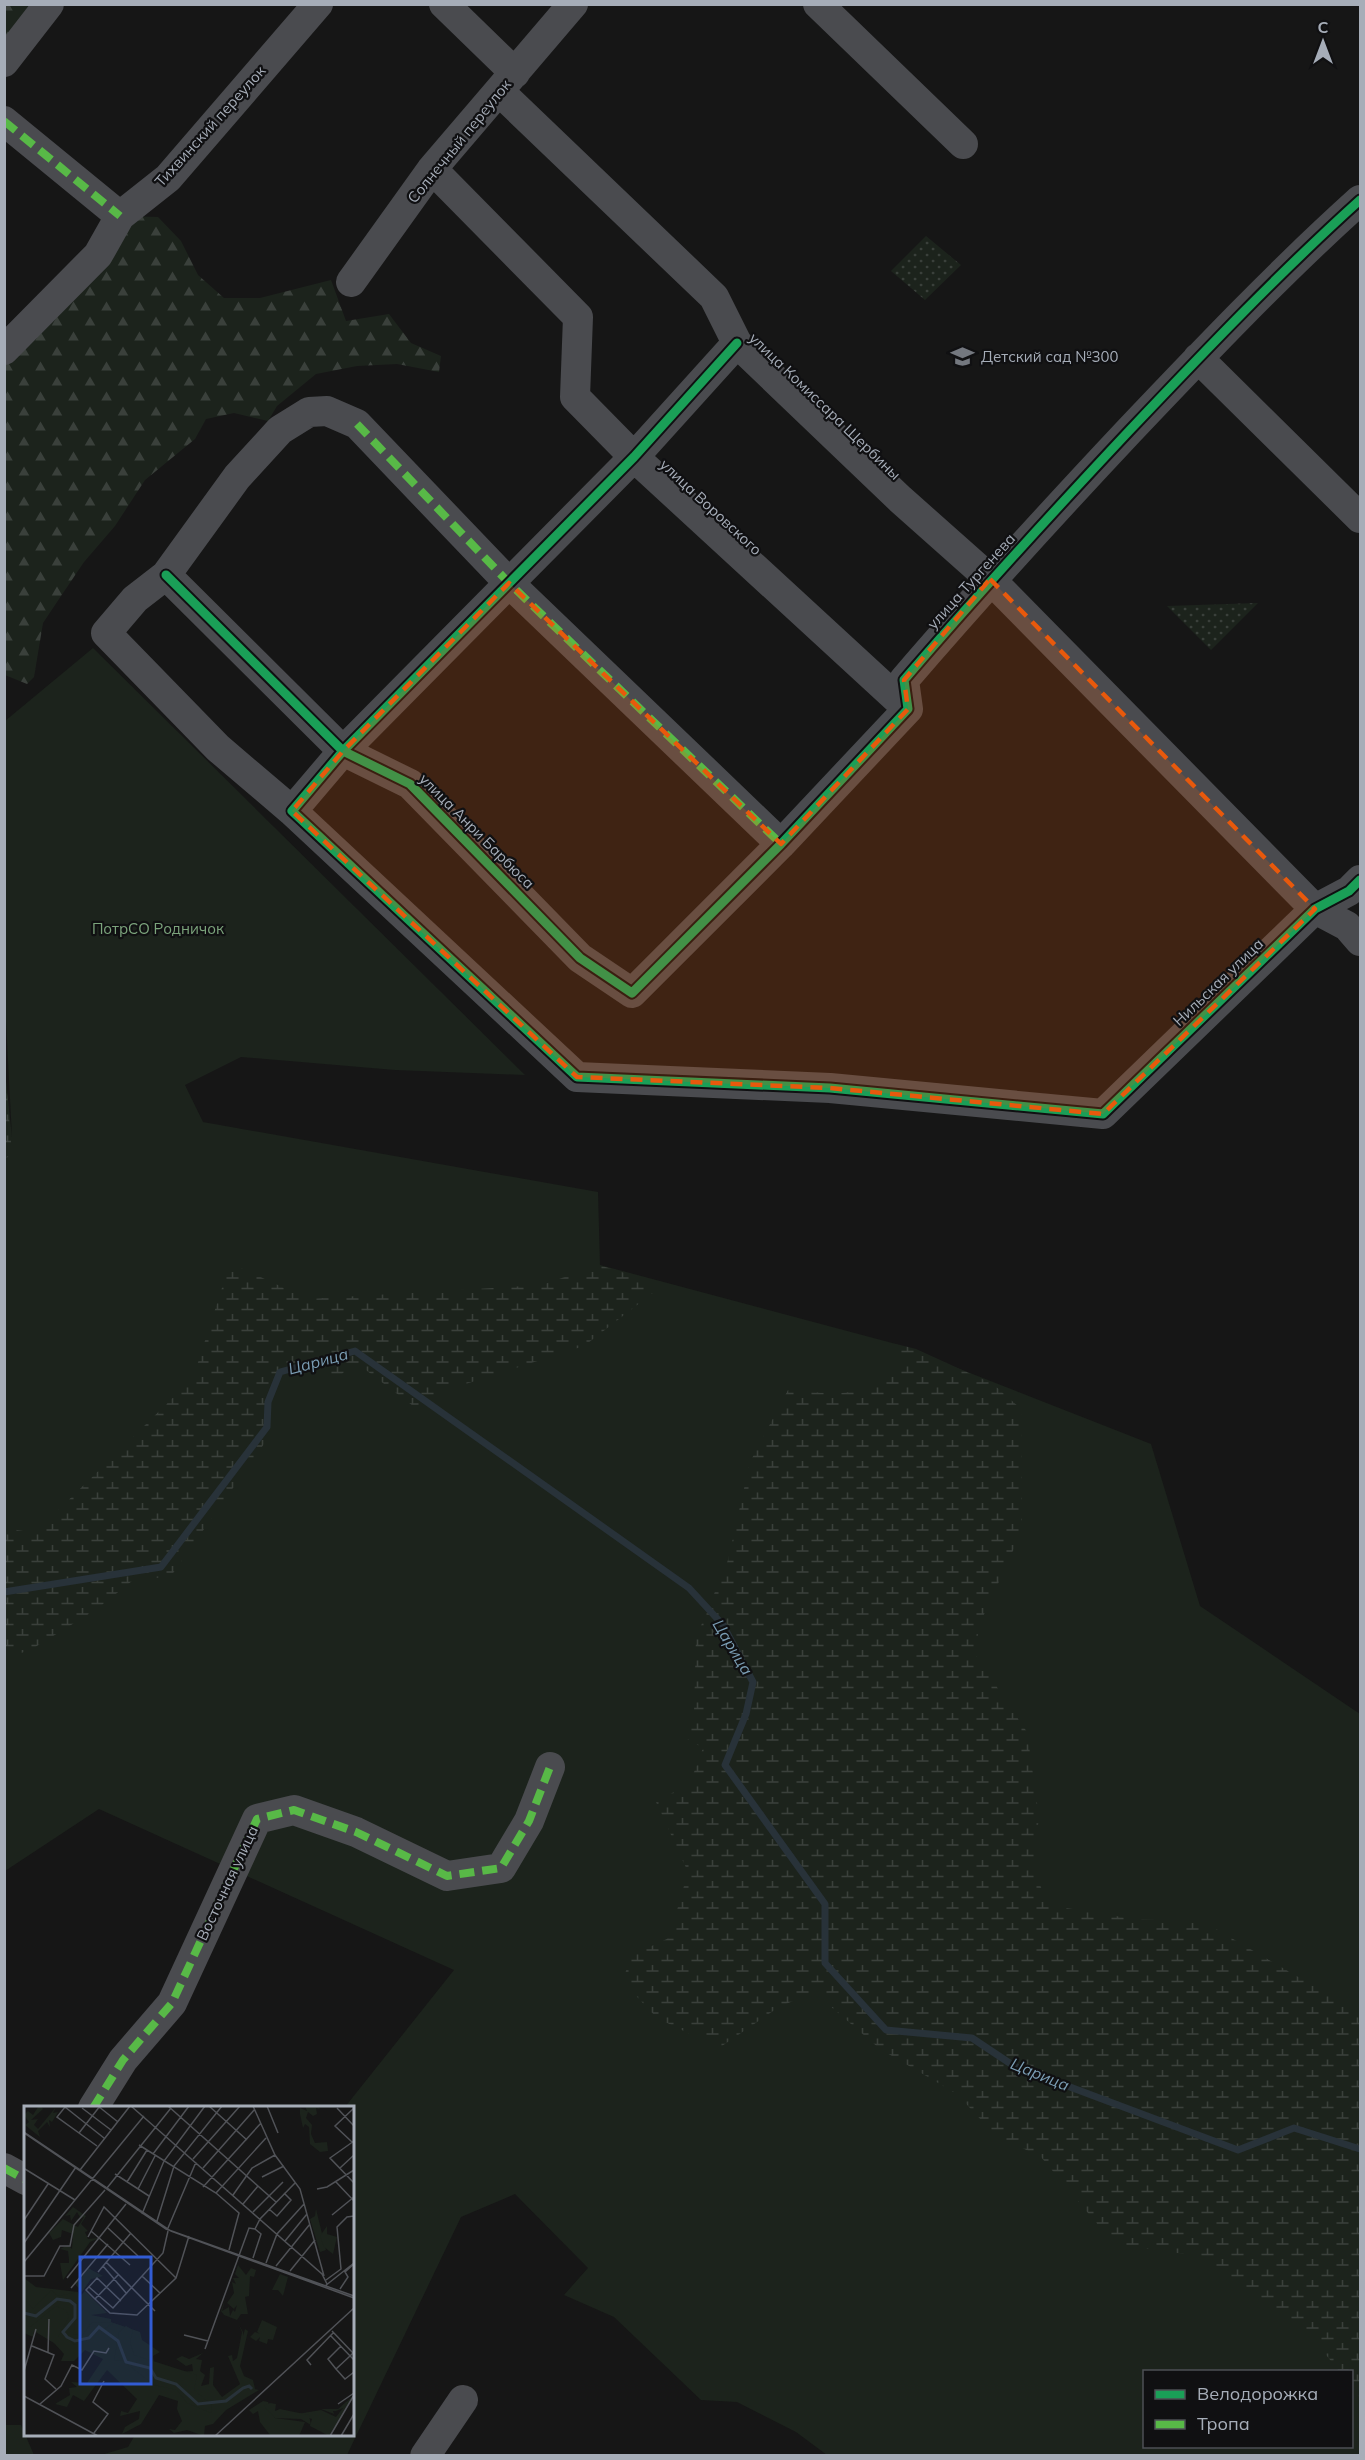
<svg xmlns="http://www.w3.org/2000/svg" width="1365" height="2460" viewBox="0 0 1365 2460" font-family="Mulish,sans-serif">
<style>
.green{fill:#1c231c;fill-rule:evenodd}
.forest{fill:url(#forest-firs)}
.wetland{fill:url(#wetland-marsh)}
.park{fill:url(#park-dots)}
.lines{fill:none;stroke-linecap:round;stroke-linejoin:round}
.stream{stroke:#283239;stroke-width:7}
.minor{stroke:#4a4b4f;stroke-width:30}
.quiet{stroke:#58b947;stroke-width:8;stroke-dasharray:15 8;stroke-linecap:butt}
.cycleway-casing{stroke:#101012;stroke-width:13}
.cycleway{stroke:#1a9f57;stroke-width:9}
.marked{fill:#e8590c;fill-opacity:0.2;stroke:#e8590c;stroke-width:4.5;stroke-dasharray:12 8;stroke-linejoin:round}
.labels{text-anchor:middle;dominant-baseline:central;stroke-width:4.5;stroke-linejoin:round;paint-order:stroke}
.street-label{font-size:15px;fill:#a6adb8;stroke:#101012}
.poi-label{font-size:15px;fill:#a6adb8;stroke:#101012;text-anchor:start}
.park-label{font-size:15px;fill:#7ca47c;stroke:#101012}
.water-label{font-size:16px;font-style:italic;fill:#7b9eb5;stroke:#101012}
.inset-river{fill:none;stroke:#283239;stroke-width:3}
.inset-road{fill:none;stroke:#505257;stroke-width:1.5}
.view{fill:#325cd3;fill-opacity:0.15;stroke:#325cd3;stroke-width:3}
.inset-edge{fill:none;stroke:#a6adb8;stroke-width:3}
</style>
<defs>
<pattern id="forest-firs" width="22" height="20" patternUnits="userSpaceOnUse" patternTransform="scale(1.5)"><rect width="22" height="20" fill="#1c231c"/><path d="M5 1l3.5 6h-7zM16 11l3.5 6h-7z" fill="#3a403b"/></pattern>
<pattern id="wetland-marsh" width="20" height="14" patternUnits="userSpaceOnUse" patternTransform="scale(1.5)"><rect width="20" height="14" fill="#1c231c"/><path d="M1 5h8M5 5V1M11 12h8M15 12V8" fill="none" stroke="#3a403b"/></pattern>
<pattern id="park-dots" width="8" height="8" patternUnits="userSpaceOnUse" patternTransform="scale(1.5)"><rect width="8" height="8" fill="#1c231c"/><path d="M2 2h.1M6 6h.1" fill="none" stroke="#3a403b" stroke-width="1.8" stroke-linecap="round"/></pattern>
</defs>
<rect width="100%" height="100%" fill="#161616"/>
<path class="green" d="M93,648l432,427 -130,-5 -154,-13 -56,28 18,37 395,70 2,73 296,79 255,100 49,162 160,108v741h-533l-31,-23 -59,-30 -36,-2 -87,-83 -50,-22 24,-27 -73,-74 -54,23 -114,238h-246l27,-8 7,-12 217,-1v-326l-7,-1 109,-137 -355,-161 -94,62 -1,-809 8,75 -8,-153 1,-263zM1144,2372h208v74h-208z
M5,2425h16l13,30h-29z"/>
<path class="forest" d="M5,5h27l-27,39z
M120,216l38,1 23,24 17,34 26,23h36l71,-18 15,41 43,-7 22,29 30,13 -2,16 -42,-8 -40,2 -41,8 -39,32 -9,15 -34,-8 -28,6 -11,20 -50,41 -30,46 -31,36 -23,34 -18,27 -9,54 -7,7 -22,-9 -1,-325z"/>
<path class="wetland" d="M4,1057l8,97 -7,5h-1z
M230,1263l78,36 234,-14 57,-20 64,20 -79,61 -137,44 -30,19 -59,-45 -23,14 -14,-12c-11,2 -33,4 -40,13 -12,16 -10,47 -17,65l-93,132 -39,5 -35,28 -65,40 -27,10v-131l30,5 158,-155z
M896,1344l20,5 77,35 28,25 1,122 -41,90 -7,32 53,79 12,85 -6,50 15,38 86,14 70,3 156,91v385l-8,-11v-15l-13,-1 -29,-36 -118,-80 -78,-11 -73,-87 -46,-22 -38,-41 -77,-45 -66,-57 -35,15 -60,41 -62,-30 -34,-36 7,-26 39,-18 19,-66 -32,-70 34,-19 13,-35 -19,-11 10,-25 2,-74 32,-78 22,-98 38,-72c33,3 75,9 103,-13 6,-5 9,-14 12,-20z"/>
<path class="park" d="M926,236l35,29 -36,35 -34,-29z
M1258,603l-47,47 -44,-44z"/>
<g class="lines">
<path class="stream" d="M4,1592l157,-25 106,-140 1,-25 12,-30 75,-21 334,237 34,37 30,57 -7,32 -21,51 100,139v59l61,67 86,8 42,28 224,84 56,-22 66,21"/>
<path class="minor" d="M444,4l71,69
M818,4l145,140
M4,62l45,-58
M499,91l215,206 23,46 163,156 90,80 325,330 32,17 13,15
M4,121l116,95
M432,169l146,148 -3,80 59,60 274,252
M351,282l81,-113 141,-165
M737,343l-103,114 -291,294 -51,60 285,266 253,11 273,26 212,-205 34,-18 11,-11
M4,350l94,-95 22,-39 48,-38 150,-174
M1198,358l162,160
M166,575l177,176 67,33 170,174 52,35 149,-149 127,-135 -4,-29c73,-85 148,-167 225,-249 75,-79 150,-158 231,-231
M292,811l-74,-63 -112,-115 29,-34 31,-24 71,-98 43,-47 29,-18 18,-1 30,13 152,159 272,261
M93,2108l30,-48 49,-57 85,-184 37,-9 62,22 91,44 54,-8 28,-47 21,-54
M4,2168l22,12
M425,2456l38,-56"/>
<path class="quiet" d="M4,121l116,95
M357,424l152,159 272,261
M93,2108l30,-48 49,-57 85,-184 37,-9 62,22 91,44 54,-8 28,-47 21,-54
M4,2168l22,12"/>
<defs>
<path id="cycleway" d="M737,343l-103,114 -291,294 -51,60 285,266 253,11 273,26 212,-205 34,-18 11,-11
M166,575l177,176 67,33 170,174 52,35 149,-149 127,-135 -4,-29c73,-85 148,-167 225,-249 75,-79 150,-158 231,-231"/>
</defs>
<use href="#cycleway" class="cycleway-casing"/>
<use href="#cycleway" class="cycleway"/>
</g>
<path class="marked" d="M990,579l325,330 -212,205 -273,-26 -253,-11 -285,-266 51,-60 166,-168 272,261 127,-135 -4,-29z"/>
<defs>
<symbol id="school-bare" viewBox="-9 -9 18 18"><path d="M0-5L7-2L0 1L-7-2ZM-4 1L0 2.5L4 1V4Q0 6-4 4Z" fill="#74787f" stroke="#101012" stroke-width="2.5" paint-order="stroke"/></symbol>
</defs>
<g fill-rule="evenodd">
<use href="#school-bare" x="946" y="340" width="33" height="33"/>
</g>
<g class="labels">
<g class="street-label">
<text transform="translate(210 126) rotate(-48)">Тихвинский переулок</text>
<text transform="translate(459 141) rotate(-51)">Солнечный переулок</text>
<text transform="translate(825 406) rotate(44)">улица Комиссара Щербины</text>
<text transform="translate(711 507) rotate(43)">улица Воровского</text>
<text transform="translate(971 581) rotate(-48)">улица Тургенева</text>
<text transform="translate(477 831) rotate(45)">улица Анри Барбюса</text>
<text transform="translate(1218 982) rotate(-44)">Нильская улица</text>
<text transform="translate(227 1883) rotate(-65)">Восточная улица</text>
</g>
<g class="poi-label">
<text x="981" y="356">Детский сад №300</text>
</g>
<g class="park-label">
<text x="158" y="928">ПотрСО Родничок</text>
</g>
<g class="water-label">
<text transform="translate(318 1361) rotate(-15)">Царица</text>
<text transform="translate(733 1647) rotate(59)">Царица</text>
<text transform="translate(1040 2074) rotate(22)">Царица</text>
</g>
</g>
<g transform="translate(24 2106)">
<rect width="330" height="330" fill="#161616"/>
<path d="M281,0h13l2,3 -4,-1 1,6 -4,2 -5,-4 -2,6 6,7 -1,9 4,9 12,-1 1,9 -8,1 -10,-8 -1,-17 -4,-3 -2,4 -3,-14v-6l7,3zM292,103l10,41 -6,2 -10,-33 5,-3zM214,159l8,10 5,-7 5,2 -2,7 -4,-1 -1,20 -4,1 3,17h-7l-4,6 -13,-5 -3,-4 4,-11 -3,11 7,-4 1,9 3,-6 2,2 2,-7 -3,4 -7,-6 7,-10 -2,-11 4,2 -3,-6h6l-4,-4zM256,168l8,3 -5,19 -5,-6h-6zM0,172l12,9 42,5 1,5 6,-6 22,22 -16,2 20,4v3l29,10 2,8 18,12 -7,4 1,6 27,10 12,-1 -1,-7 -6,2 -10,-7 6,-3 7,3 14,-6 -7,6 6,1 -2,11 5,4 -4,11 8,-2 1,-16 4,-1 -1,18 9,12 18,-13 -12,-28 4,-1 1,6 4,-3 5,-26 -3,-7 4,7v4l2,-7 3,2 -8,35 4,10 9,4 2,9 4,1 -33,20 -13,14 -8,2 -1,10 -17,-6 -13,3 -5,-4 6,1 7,-9 -5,-12 1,-8 -19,-6 -18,29 -19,10 3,-7 14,-8 1,-8 -20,5 1,-5 7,2 9,-14 -30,-29 -23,31 -11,-6 -6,12 -12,-3 15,-9 -1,-7 8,-1 -6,-5 16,1 16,-24 -18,-9 -11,11h-13l3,-7 -10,-11 -20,-12 -1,6 -9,-4z" fill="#1c231c"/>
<path d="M14,1l3,-1 2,3 -12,11 7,-1 -4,6 4,4 18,-22 -3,6 5,-1 -6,10 -3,-2 1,7 -3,-5 -9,9 2,6 -15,-12 4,-3 -5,-7 4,-4 5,4zM49,101l13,9 -5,8 7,7 -3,1 3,7 11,-1 -9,4 -27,38 -3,-17h9v-3l-1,-9 -8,-2 8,-4 4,4 1,-15 -11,-4 -1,7 -8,3 -4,-7 14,-14 15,8 6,-10 -10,5 6,-5 -3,-5 -6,9 -1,-6 -5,1zM303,120v8l10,3 -4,17 -9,-7 -4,-11zM64,162l15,8 -12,3 -9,13 -8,-9zM238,214l15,7 -4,13 -5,-1 -1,5 -8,-3 1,-4 -4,4 -6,-4 5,-5 5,2 -3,-2zM329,290l-24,40 -19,-10 2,-7 -15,-5 24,-4 15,7 7,-9 -7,3h-3l1,3 -13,-5h17zM239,295l5,1 7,16 30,4 -6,14 -29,-1 -10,-13 -2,-11 -5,3 -4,-4z" fill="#1c231c"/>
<path d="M27,184l7,6 20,-4 3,25 -5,3 -3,14 9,2 10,-14 22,1 -12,7 -7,-2 -6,10 -14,7 -9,-8h-8l11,-20 -3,-7 -10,-4 -26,21 -6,-3v-26l9,11zM102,220l7,4 -3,12 4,13 63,20 -3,15 18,15 -1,8 -24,-10 -10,-13 -23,-5 -32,-25 -8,1 5,-29zM246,297l6,1 -1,7 5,-2 29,6 2,10 -10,-6 -26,-1 -11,-12z" fill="#1c231c"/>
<path class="inset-river" d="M0,207l12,3 21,-17 13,2 5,4v13l-12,14 4,5 8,4 14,-3 10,-11 19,14 8,21 24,6 6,10 20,6 22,20 28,-3 17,-13 6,-2 3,3"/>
<path class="inset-road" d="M74,0l20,16M107,0l191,168 5,10M144,0l108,96M185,0l38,34M229,0l22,49 25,34 24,87M243,0l11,27M58,2l29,22M313,2l17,18M0,26l147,99 183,67M0,27l142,96 188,67M55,27l21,-27M330,35l-24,17 24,25M328,36l-17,-16 19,-18M115,39l77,48 23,20 -10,37M73,40l-40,-29 8,-10 39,31M129,48l36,-48M169,53l47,-53M179,62l52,-59M316,62l14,-13M1,63l50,31M56,64l50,-64M91,68l34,22M238,71l22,-11M103,76l20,-32M312,76l18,19M179,81l58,-64M83,82l64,-80M114,83l17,-33M293,83l10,-2 27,-17M192,87l50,-55M209,89l19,-27 23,-13M219,98l15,-18M245,103l8,7 14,-16 -7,-7M229,106l30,-30M118,108l22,-53 41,-55M308,109l22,-18M0,114l24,-36M133,115l17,-55 48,-60M84,122l30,28M144,122l28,-66M231,123l5,-10 35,-36M67,125l39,34M64,131l16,-30 72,71M261,135l22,-27M0,137l52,-76M229,152l8,-24 -6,-5M0,156l120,-146M82,156l49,49M242,157l11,-29 27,-30M79,160l24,28M252,160l34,-42M266,165l25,-31M74,166l33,-39M94,169l-23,24 15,14 27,2 39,-37 13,-42M0,170h20l16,-30h10l4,-21 31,-35M118,170l18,17M43,172l59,-74M302,174l15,-11 -4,-42 10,-10 7,-1M301,180l29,-23M65,181l24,21 50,-55 5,-22M47,182l37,-44M316,183l8,-12 -3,-5 9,-8M71,193l-9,-9 11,-12 24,23M308,225l21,22 -3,3M160,229l24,6M306,229l24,25M8,240l22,9 -9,24 11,10M181,243l44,-121 6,1M24,246l1,-33M326,250l-14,13 9,10 9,-7M287,259l-4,-5 27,-28M312,263l-8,-10 13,-13M0,265l12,-42M0,290l74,40M16,298l21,-18 11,-21 10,5 12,-19 12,2 3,-5M314,298l16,-11M70,327l14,-19 -15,-12 11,-21M191,330l139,-128M306,330l24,-41M317,330l13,-22"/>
<path class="view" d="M56,151h71v127h-71z"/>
<rect width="330" height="330" class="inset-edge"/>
</g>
<rect width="1365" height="2460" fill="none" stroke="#a6adb8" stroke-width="12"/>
<rect x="1143" y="2370" width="210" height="78" fill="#101012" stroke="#4c4f54" stroke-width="1.5"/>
<rect x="1155" y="2390" width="30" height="9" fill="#1a9f57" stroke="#4c4f54" stroke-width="1.5"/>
<text x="1197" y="2400" font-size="18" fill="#a6adb8">Велодорожка</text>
<rect x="1155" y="2420" width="30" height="9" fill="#58b947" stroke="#4c4f54" stroke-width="1.5"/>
<text x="1197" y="2430" font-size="18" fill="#a6adb8">Тропа</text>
<g transform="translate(1323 42)" stroke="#101012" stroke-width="4.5" paint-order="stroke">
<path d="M0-4.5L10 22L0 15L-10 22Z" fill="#a6adb8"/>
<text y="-9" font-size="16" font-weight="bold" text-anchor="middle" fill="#a6adb8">С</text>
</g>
</svg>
